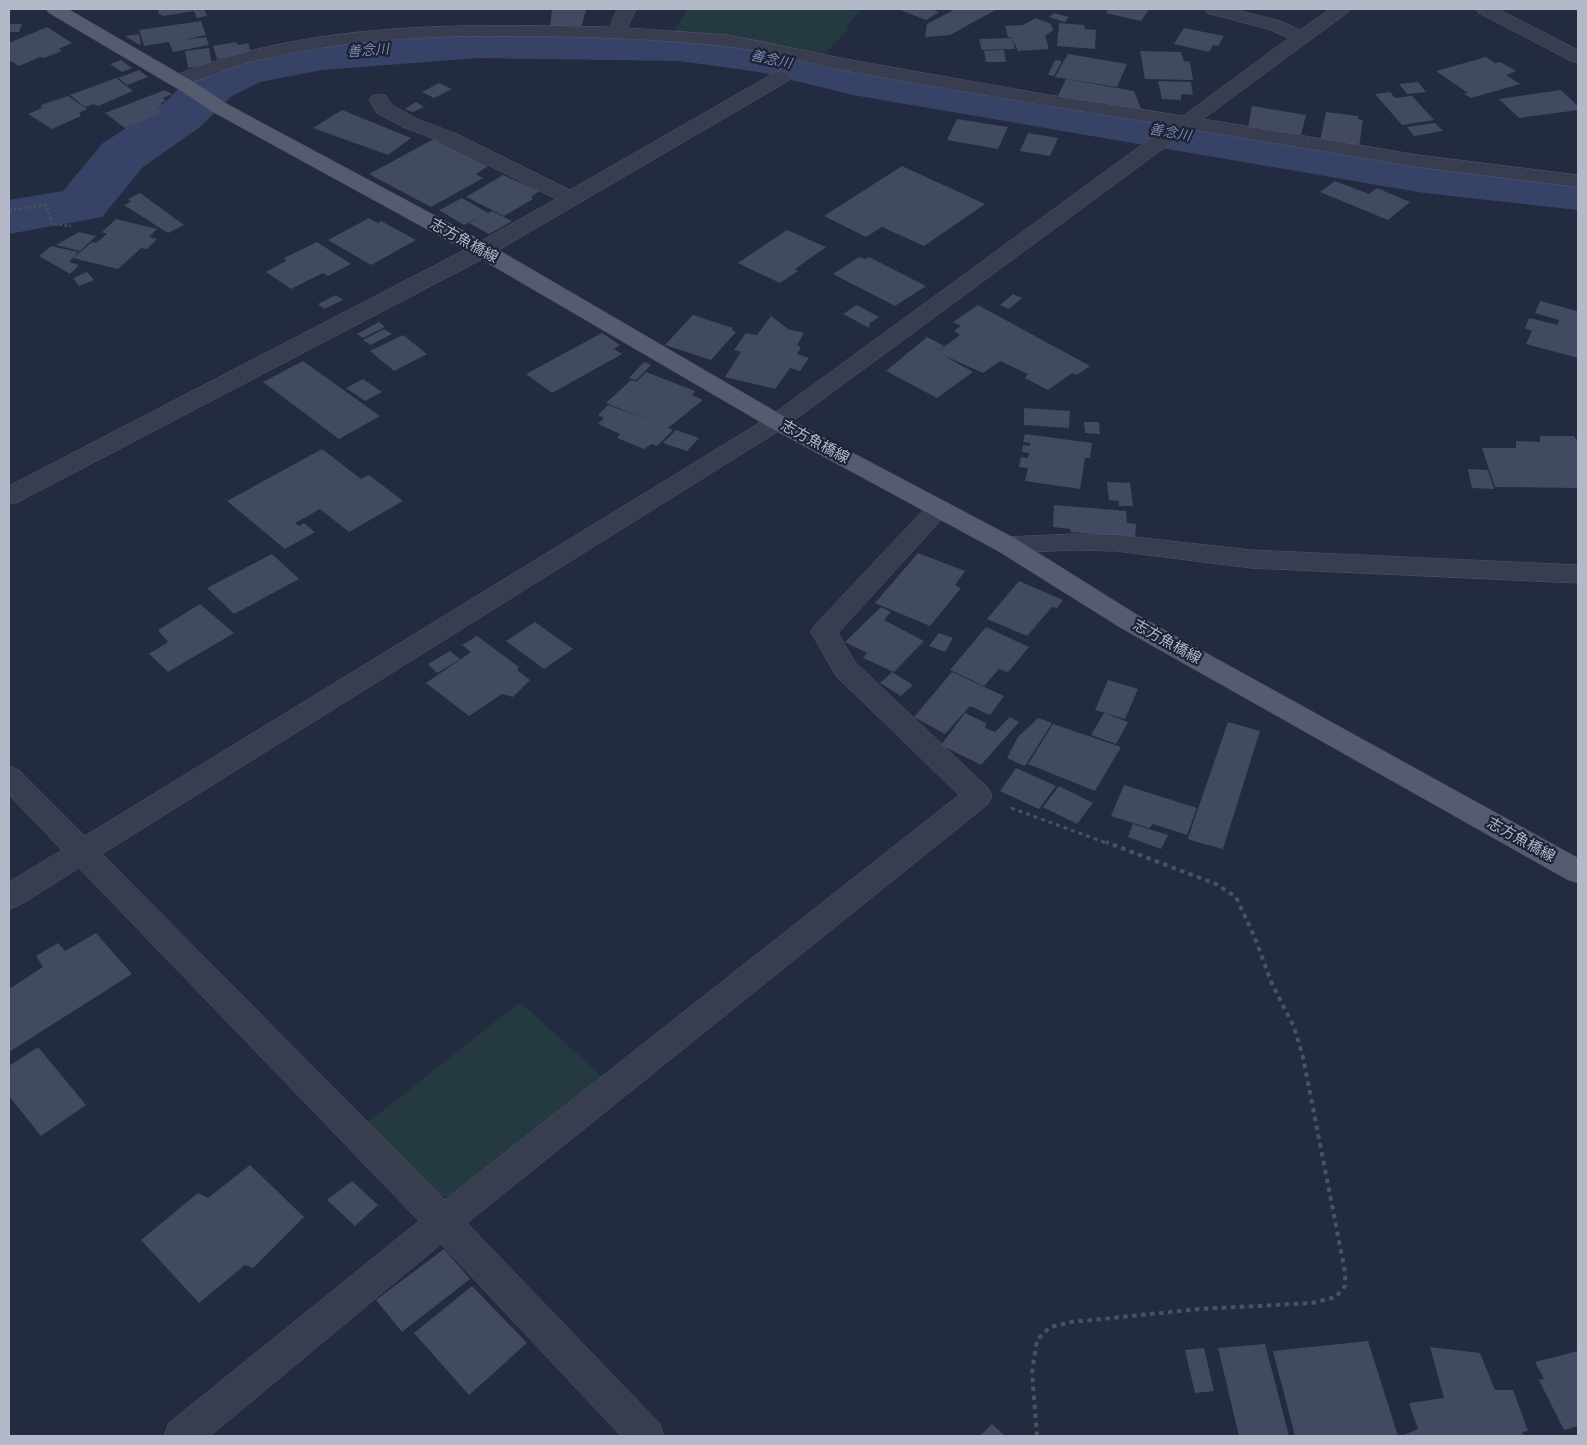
<svg xmlns="http://www.w3.org/2000/svg" width="1587" height="1445" viewBox="0 0 1587 1445" font-family="'Alegreya Sans','Noto Sans JP',sans-serif">
<style>
.green{fill:#253941}
.lines{fill:none;stroke-linecap:round;stroke-linejoin:round}
.river{fill:#364367;fill-rule:evenodd}
.building{fill:#424a62}
.minor-casing{stroke:#53586a;stroke-width:1}
.major-casing{stroke:#414658;stroke-width:1}
.path-far2{stroke:#44565d;stroke-width:2.5;stroke-dasharray:2.5 2.5;stroke-linecap:butt}
.path-far1{stroke:#44565d;stroke-width:3;stroke-dasharray:4 4;stroke-linecap:butt}
.path{stroke:#44565d;stroke-width:4;stroke-dasharray:4.5 4.5;stroke-linecap:butt}
.minor{fill:#383d4f;fill-rule:evenodd}
.major{fill:#565c6f;fill-rule:evenodd}
.labels{text-anchor:middle;dominant-baseline:central;stroke-width:4.5;stroke-linejoin:round;paint-order:stroke}
.far-water-label{font-size:14px;font-style:italic;fill:#7a89b3;stroke:#1d2234}
.street-label{font-size:15px;fill:#b4b9ca;stroke:#1d2234}
</style>
<rect width="100%" height="100%" fill="#232b40"/>
<path class="green" d="M688,9h170l3,1 -16,17 5,2 -29,27 -149,-23z
M520,1002l83,75 -146,120 -27,-1 -63,-73z"/>
<g class="lines">
<path class="river" d="M478,28l201,3 80,9 94,23 571,96 154,17v34l-154,-17 -571,-98 -94,-23 -80,-11 -201,-3 -156,12 -62,12 -28,14 -32,31 -57,40 -41,50 -93,17v-34l54,-9 40,-48 59,-38 32,-31 30,-14 56,-15 42,-7z"/>
</g>
<path class="building" d="M159,9h42l-6,2 9,-2 3,7 -10,2 -3,-7 -31,5 -5,-3z
M552,9l34,1 -5,18h-31z
M898,9h33l8,3 -13,8z
M955,9h42l-47,26 -25,2 2,-13z
M1108,9h41l-8,12 -35,-8z
M1054,13l15,4 -4,5 -16,-5z
M1036,18l15,6 2,6 -8,6 4,13 -31,2 -6,-13h2l-6,-1 -3,-11 18,-1z
M201,21l5,14 -23,5 23,-3 3,8 -36,7 -4,-10 -25,4 -5,-16z
M1059,23l25,2 1,4 11,1 -1,19 -38,-3z
M9,24h13l-3,8h-10z
M47,27l25,16 -13,6 3,2 -18,7 -4,-1 -21,9 -10,-6v-17z
M1184,28l40,8 -6,10 -5,-1 -4,7 -35,-8z
M139,34l2,12 -16,-10z
M1012,38l3,11 -33,1 -3,-11z
M236,42l2,3 10,-2 3,9 -34,7 -4,-13z
M209,48l3,16 -24,4 -3,-17z
M1004,50l2,12h-20l-2,-11z
M1140,51l41,1 3,9 6,1 3,18 -48,-1z
M1068,54l59,10 -10,23 -62,-10z
M1486,57l9,6 5,-1 16,9 -10,4 14,9 -49,14 -7,-4 4,-1 -32,-22z
M121,60l11,8 -10,4 -12,-8z
M1055,60l7,1 -8,15 -6,-1z
M139,70l9,7 -21,8 -9,-7z
M116,78l17,13 -35,15 -4,-2 -9,3 -15,-12z
M1066,79l68,12 9,23 -87,-14z
M1158,81l33,1 2,13 -12,-1v6l-19,-1z
M1418,82l8,10 -19,2 -8,-10z
M439,83l13,6 -18,9 -12,-6z
M165,90l7,4 -9,4 3,3 -5,2 2,3 -6,2 5,5 -37,15 -20,-15z
M1561,90l17,16v4l-59,8 -20,-19z
M1390,92l5,6 17,-2 22,24 -32,5 -27,-31z
M68,96l19,13 -8,4 2,3 -29,13 -24,-15 14,-6 -1,-3z
M416,102l8,5 -11,5 -8,-3z
M1252,106l54,9 -5,20 -53,-7z
M342,110l69,28 -23,17 -75,-27z
M1326,112l32,4v3l5,1 -4,27 -39,-6z
M957,119l51,8 -10,22 -51,-9z
M1435,123l8,8 -29,5 -7,-9z
M1028,133l30,5 -8,18 -30,-5z
M434,139l54,27 -12,8 7,4 -52,29 -62,-33z
M902,166l83,38 -61,42 -42,-19 -16,10 -42,-21z
M503,175l36,16 -8,6 2,2 -29,17 -38,-19z
M1335,181l34,13 8,-6 33,14 -22,18 -68,-28z
M140,193l44,32 -16,8 -44,-28 7,-3 -3,-3z
M462,198l26,15 4,-2 20,10 -23,13 -20,-11 16,-9 -21,11 -25,-15z
M369,218l9,5 3,-2 35,19 -45,25 -43,-25z
M116,219l41,10 -8,8 8,2 -10,10 -6,-1 -23,21 -45,-11 19,-16 4,1 11,-9 -5,-2z
M787,230l39,17 -31,22 3,2 -18,12 -42,-20z
M79,232l17,4 -16,15 -24,-6z
M317,242l34,22 -23,12 -5,-3 -32,16 -25,-17 20,-11 -2,-3z
M51,246l27,6 -9,10 10,3 -9,9 -31,-18z
M859,257l6,2 4,-2 57,29 -31,20 -62,-32z
M87,272l7,8 -15,6 -6,-8z
M1013,294l9,4 -13,11 -9,-4z
M336,295l7,5 -19,9 -6,-5z
M1540,301l37,10 1,-3v50l-52,-14 6,-13 -7,-3 4,-10 29,7 1,-5 -24,-7z
M857,305l22,12 -9,6 -1,5 -26,-14z
M978,305l112,61 -13,9 -5,-2 -24,17 -23,-12 3,-4 -28,-13 -17,12 -42,-19 32,18 -36,26 -51,-27 41,-34 17,9 -7,6 23,-17 -6,-4 7,-5 -8,-4z
M693,315l40,13 -1,2 4,2 -25,28 -46,-15z
M771,316l17,13 16,4 -7,12 4,2 -4,7 12,4 -9,13 -10,-3 -15,21 -50,-12 16,-25 -7,-2 12,-17 11,2z
M379,322l6,5 -22,11 -6,-4z
M384,329l8,5 -21,11 -8,-5z
M602,333l18,12 -6,4 8,5 -70,39 -26,-19z
M403,335l24,19 -33,17 -24,-20z
M303,361l77,55 -41,23 -76,-57z
M644,362l7,3 -15,15 -7,-2z
M646,372l49,19 -3,4 11,5 -35,28 5,2 -16,16 -5,-2 -8,5 -27,-11 3,-4 -22,-10 6,-6 -6,-3 10,-10 43,16 -45,-18 25,-23 7,2 -1,-1z
M363,379l19,13 -17,9 -19,-13z
M1024,408l46,3 -1,17 -45,-3z
M1084,422h15l1,12 -15,-1z
M676,430l23,8 -12,13 -24,-8z
M1025,434l67,9 -2,15h-5l-5,31 -55,-8 3,-13 -9,-1 2,-10 7,1 1,-5 -7,-1 1,-7 7,1v-3l-7,-1z
M1540,436h34l4,6v46l-83,-1 -13,-39h34v-7l24,1z
M322,449l39,30 8,-4 34,26 -54,31 -29,-23 -25,14 4,3 5,-3 11,9 -30,17 -58,-48z
M1468,469l20,1 6,19 -22,-1z
M1107,482l23,1 3,23h-14v-5l-10,-1z
M1054,505l72,6 1,12 9,1 -1,13 -64,-5 -1,-3 -17,-2z
M918,553l47,18 -10,14 6,3 -31,38 -55,-23z
M272,554l27,25 -65,35 -27,-26z
M1019,581l44,19 -6,8 -5,-1 -25,29 -40,-17z
M200,604l34,29 -66,39 -19,-18 19,-12 -10,-12z
M881,607l10,5 -7,8 40,21 -30,31 -31,-14 4,-5 -22,-11z
M535,622l38,27 -29,20 -38,-28z
M986,627l43,20 -21,25 -9,-3 -15,17 -34,-16z
M939,633l14,5 -8,14 -16,-6z
M477,636l42,31 -2,3 13,10 -17,17 -11,-3 -33,22 -43,-33 45,-31 -9,-7z
M450,651l10,8 -23,14 -9,-9z
M892,672l21,13 -12,11 -21,-13z
M952,672l52,24 -14,19 -20,-9 -25,28 -31,-17z
M1108,680l30,9 -13,30 -30,-9z
M965,713l21,10 -1,5 10,4 15,-15 9,5 -38,43 -40,-20z
M1104,713l24,9 -12,22 -25,-9z
M1038,718l14,5 -27,43 -18,-8 11,-21z
M1228,722l32,9 -37,118 -33,-9 -2,-2z
M1053,724l68,23 -26,44 -67,-27z
M1016,768l40,18 -17,23 -39,-18z
M1124,785l73,23 -10,27 -34,-11 -4,4 -38,-12z
M1059,786l34,17 -16,21 -34,-17z
M1133,824l35,11 -7,14 -33,-12z
M96,933l36,41 -123,78v-63l34,-22 -7,-11 22,-13 7,8z
M38,1047l48,58 -45,31 -32,-40v-30z
M250,1165l54,52 -51,51 -8,-3 -46,38 -58,-63 57,-47 10,5z
M352,1181l26,24 -23,21 -28,-26z
M444,1249l26,30 -68,53 -26,-32z
M472,1286l55,57 -58,52 -55,-62z
M1368,1341l30,95h-103l-22,-85z
M1265,1344l24,92h-50l-21,-88z
M1430,1347l50,6 15,37h18l15,41 -6,1 2,4h-123l17,-7 -9,-26 35,-5z
M1204,1348l10,43 -19,2 -10,-43z
M1578,1351v75l-14,4 -25,-50 5,-1 -9,-17z
M992,1424l13,12h-25z"/>
<g class="lines">
<defs>
<path id="minor" d="M618,9h18l-9,19 100,7 124,25 192,34 140,22 106,-78 -21,-9 -61,-16 -3,-4h29l47,12 20,9 30,-21h20l-3,4 -144,106 215,36 160,20v12l-160,-20 -228,-38 -405,298 -683,427 343,346 514,-405 -123,-119 -25,-44 4,-7 115,-122 9,-2 9,2 3,6 -113,124 17,29 133,126 4,8 -4,8 -521,419 192,200 5,13h-43l-180,-192 -231,192h-46l5,-13 250,-202 -340,-353 -59,37 -11,4v-27l53,-32 -53,-55v-29l10,4 66,66 684,-419 400,-292c-105,-16 -210,-34 -316,-53 -43,-8 -86,-21 -129,-26 -74,-8 -149,-10 -224,-10 -82,-1 -182,7 -261,29 -16,5 -55,23 -68,20l-2,-4 2,-4c138,-57 292,-53 438,-50z
M1476,9h22l80,41v13l-7,-2 -92,-48z
M781,71l7,2 2,4 -2,4 -298,174 -472,247 -9,2v-18l465,-241 82,-46 -113,-57 -40,-15 -26,-14 -8,-13 3,-4 7,-2 7,2 6,9 25,14 40,15 113,56 204,-117z
M1074,534l42,1 135,15 327,15v18l-327,-15 -135,-17 -42,-1 -67,3 -9,-2 -4,-6 4,-6 9,-2z"/>
<path id="major" d="M46,9h22l129,75 30,20 263,141 295,172 231,122 123,77 439,242v25l-10,-3 -447,-252 -123,-77 -229,-124 -295,-172 -261,-143 -30,-20 -134,-79z"/>
</defs>
<use href="#minor" class="minor-casing"/>
<use href="#major" class="major-casing"/>
<path class="path-far2" d="M9,210l37,-5 6,19 19,2"/>
<path class="path-far1" d="M1011,808l98,36"/>
<path class="path" d="M1037,1436l-5,-64 5,-32 13,-13 22,-5 128,-13 112,-6 24,-6 9,-11v-14l-42,-215 -9,-30 -22,-43 -17,-46 -19,-41 -20,-13 -110,-42"/>
<use href="#minor" class="minor"/>
<use href="#major" class="major"/>
</g>
<g class="labels">
<g class="far-water-label">
<text transform="translate(368 51) rotate(-4)">善念川</text>
<text transform="translate(771 60) rotate(12)">善念川</text>
<text transform="translate(1170 133) rotate(10)">善念川</text>
</g>
<g class="street-label">
<text transform="translate(464 241) rotate(29)">志方魚橋線</text>
<text transform="translate(815 442) rotate(28)">志方魚橋線</text>
<text transform="translate(1167 642) rotate(29)">志方魚橋線</text>
<text transform="translate(1521 840) rotate(29)">志方魚橋線</text>
</g>
</g>
<rect width="1587" height="1445" fill="none" stroke="#b4b9ca" stroke-width="20"/>
</svg>
